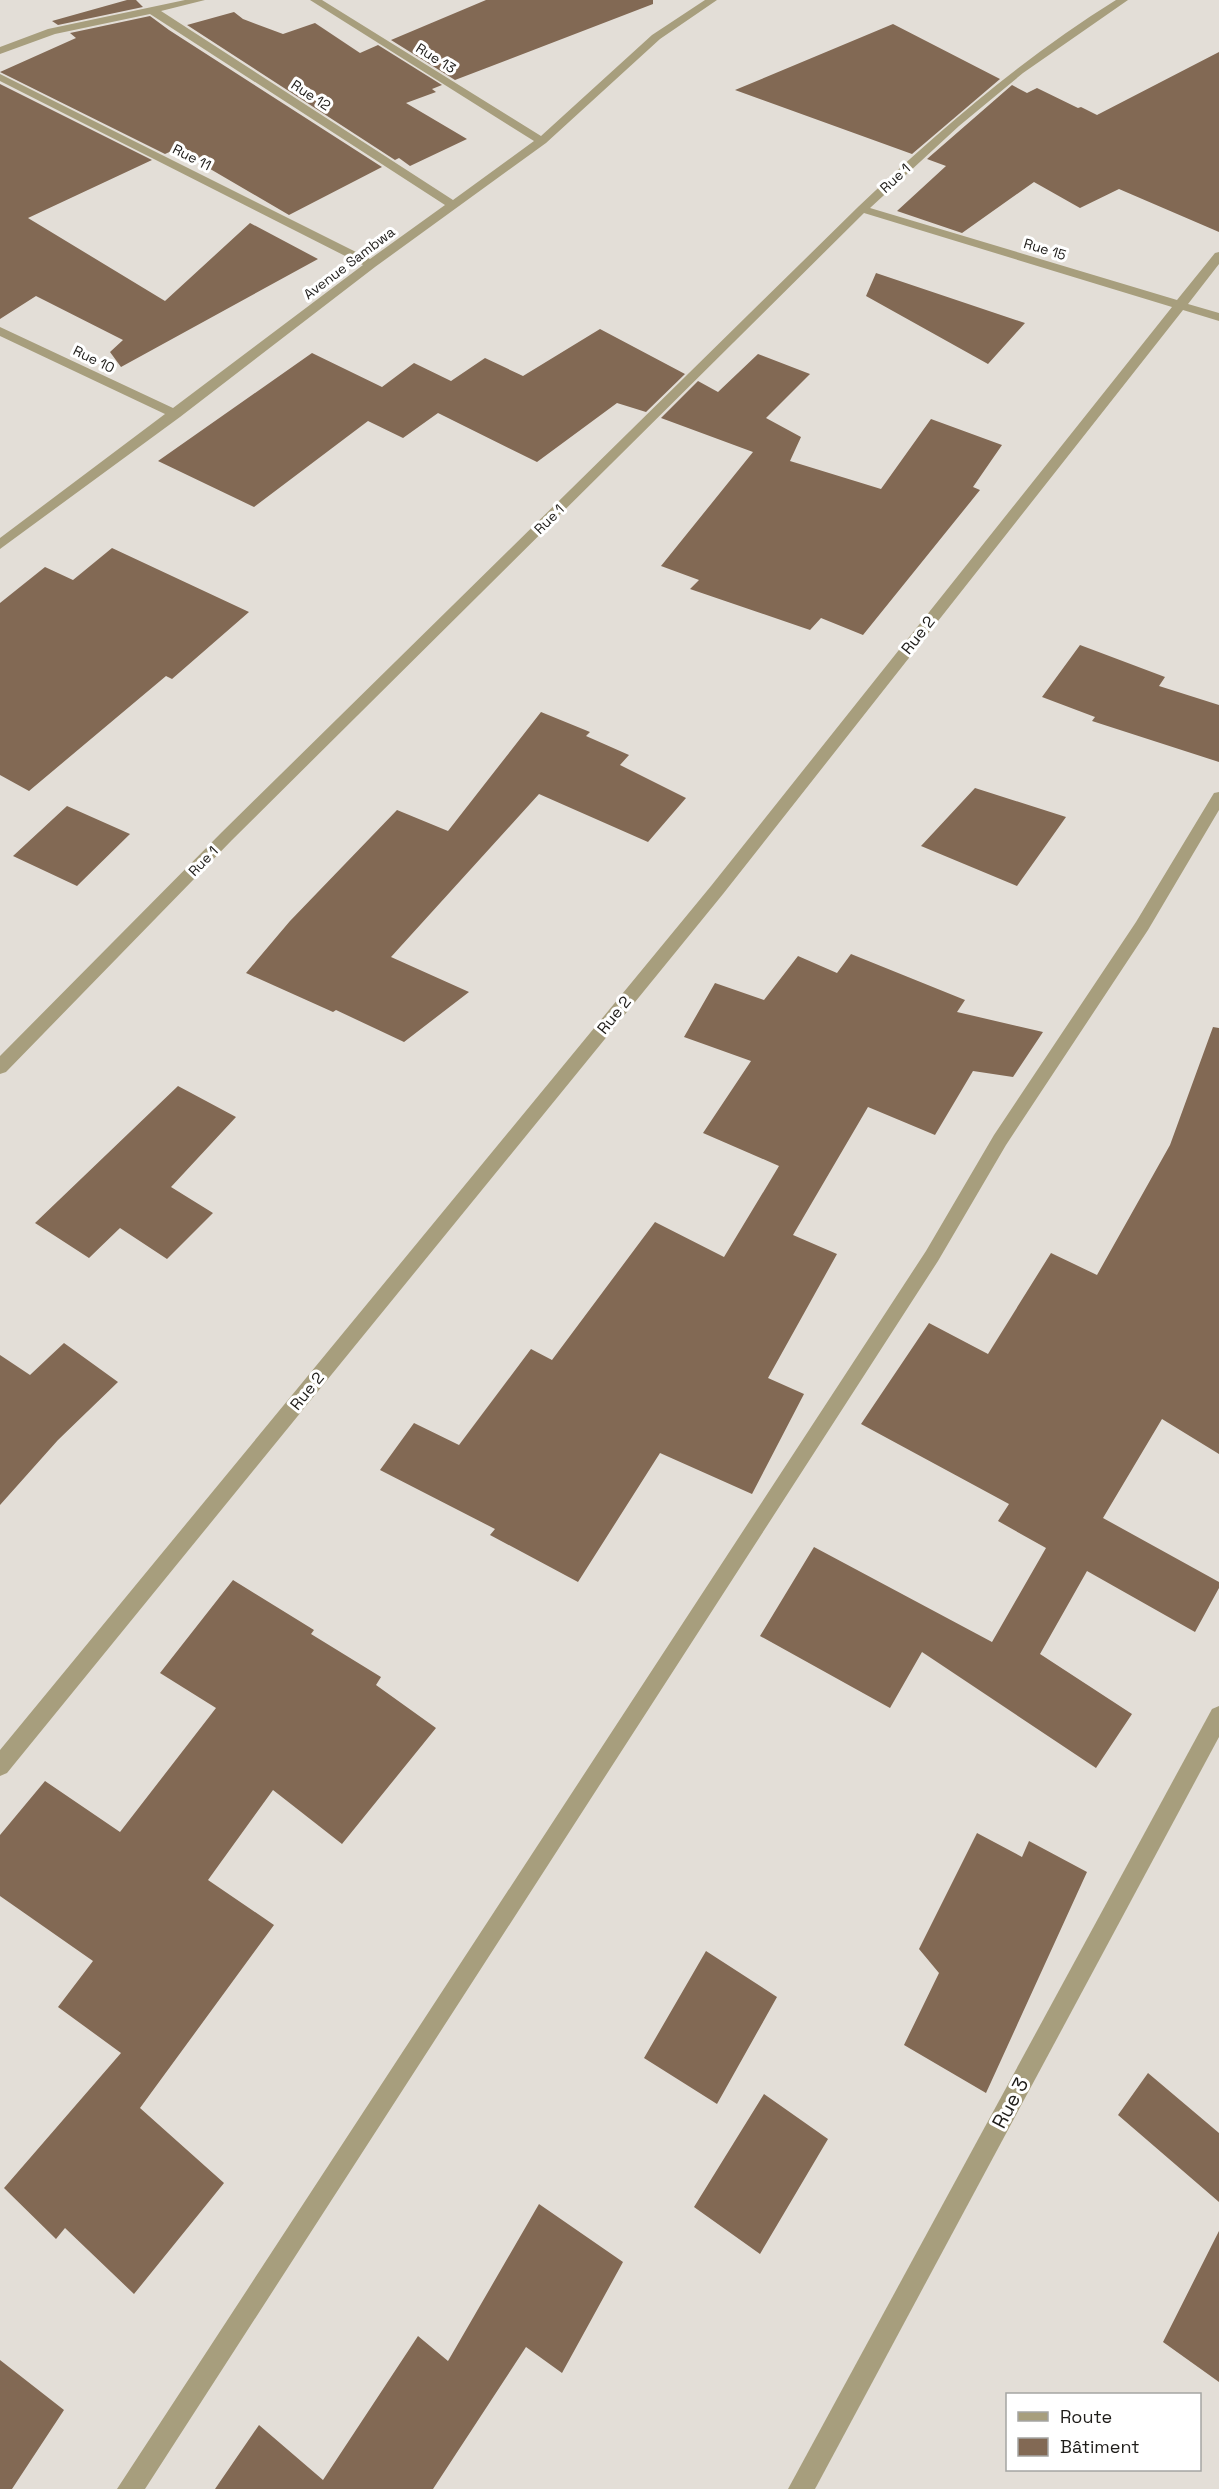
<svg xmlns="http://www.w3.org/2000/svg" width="1219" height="2489" viewBox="0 0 1219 2489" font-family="'Space Grotesk',sans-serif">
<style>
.building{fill:#826954}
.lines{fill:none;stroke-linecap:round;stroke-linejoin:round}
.minor{fill:#a79e7d;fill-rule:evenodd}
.tertiary{fill:#a79e7d;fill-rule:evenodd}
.labels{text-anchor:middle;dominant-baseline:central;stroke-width:6;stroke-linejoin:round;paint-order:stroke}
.far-street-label{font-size:14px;fill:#1f1d1a;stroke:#fff}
.street-label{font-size:16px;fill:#1f1d1a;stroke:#fff}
.near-street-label{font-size:20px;fill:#1f1d1a;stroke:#fff}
</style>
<rect width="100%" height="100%" fill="#e3ded7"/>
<path class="building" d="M127,0h9l7,7 -85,18 -6,-4z
M486,0h167v4l-198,76 -64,-40z
M234,12l9,7 40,15 32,-11 45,30 18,-8 64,40 -10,4 4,3 -30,11 61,36 -57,27 -11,-8 -4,2 -208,-135z
M150,16l19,14 213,137 -93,48 -113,-66 -11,5 -165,-82 76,-34 -6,-5z
M893,24l107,55 -88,75 -177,-64z
M1219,52v180l-100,-43 -39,19 -46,-26 -72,51 -65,-22 49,-45 -19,-7 85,-74 15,8 10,-5 41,20 3,-1 16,8z
M0,84l152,76 -124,58 137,83 85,-78 68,36 -197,108 -11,-15 13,-12 -87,-44 -36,23z
M876,273l149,50 -37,41 -122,-68z
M600,329l85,45 -39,38 -29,-9 -80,59 -99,-49 -35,25 -35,-17 -114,86 -96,-46 154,-108 70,34 32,-24 37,18 34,-23 38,18z
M758,354l52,20 -44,44 35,19 -11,24 91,28 50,-70 71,26 -29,42 7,3 -117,145 -42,-17 -11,12 -120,-41 9,-9 -38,-14 92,-114 -92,-34 37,-37 20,11z
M112,548l137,64 -77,67 -6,-3 -137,115 -29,-16v-172l45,-36 28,13z
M1080,645l85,32 -6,9 60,19v57l-127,-41 3,-4 -53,-20z
M541,712l49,20 -4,4 43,19 -9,10 66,33 -38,44 -109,-48 -148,163 78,35 -65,50 -68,-32 -3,2 -87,-39 44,-52 107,-111 51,21z
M975,788l91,29 -49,69 -96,-40z
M67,806l63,28 -53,52 -64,-30z
M851,954l114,46 -8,12 86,20 -30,45 -40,-6 -38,64 -67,-28 -75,128 44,19 -69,124 36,16 -52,100 -92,-41 -82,129 -88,-47 5,-6 -115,-59 34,-47 45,22 72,-96 21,11 103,-138 69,35 55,-91 -76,-33 48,-72 -67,-24 31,-54 49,17 34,-44 39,17z
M1213,1027l6,1v426l-57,-35 -59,99 116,64v6l-24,44 -108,-61 -47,83 92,60 -36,54 -174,-116 -32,56 -130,-72 54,-89 178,95 54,-94 -48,-27 11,-17 -148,-80 68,-101 59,31 63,-101 46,22 73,-130z
M178,1086l58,31 -65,70 42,26 -46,46 -47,-31 -31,30 -54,-35z
M64,1343l54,39 -60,58 -58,65v-150l30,20z
M233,1580l81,50 -3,4 70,43 -5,8 60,43 -94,116 -69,-54 -65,90 66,45 -134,183 84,75 -90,111 -69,-66 -9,11 -52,-51 117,-135 -63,-46 35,-46 -93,-65v-61l45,-54 75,51 96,-124 -56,-35z
M977,1833l45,24 7,-16 58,31 -101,221 -82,-48 35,-72 -20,-24z
M706,1951l71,46 -60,107 -73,-46z
M1148,2073l71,60v69l-101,-87z
M764,2094l64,45 -68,115 -66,-47z
M539,2204l84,58 -61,111 -36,-26 -93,142h-218l44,-64 64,55 95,-144 30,25z
M1219,2231v151l-56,-40z
M0,2360l64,50 -52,79h-12z"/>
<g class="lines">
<path class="minor" d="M185,0h20l-44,11 292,189 81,-59 -224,-141h12l219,136 111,-101 53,-35h12l-57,39 -114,104 -171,124 -195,150 -180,132v-11l165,-124 -165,-78v-9l173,81 190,-143 -363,-184v-7l370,185 75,-54 -295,-191 -95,20 -55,20v-7l48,-18z
M1116,0h12l-105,73 -64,53 -89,82 307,92 38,-47 4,-1v12l-31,40 31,9v8l-36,-11 -460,584 -716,879 -7,3v-26l711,-864 461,-579 -308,-94 -632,627 -226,232 -6,2v-18l222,-224 636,-625c81,-76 163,-148 258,-207z
M1219,792v18l-71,120 -142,215 -68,116 -793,1228h-28l809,-1238 68,-116 142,-213 78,-129z"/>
<path class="tertiary" d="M1219,1706v31l-404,752h-27l424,-780z"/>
</g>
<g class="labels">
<g class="far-street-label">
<text transform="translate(436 58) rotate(32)">Rue 13</text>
<text transform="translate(311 95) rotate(33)">Rue 12</text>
<text transform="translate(192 157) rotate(27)">Rue 11</text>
<text transform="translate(895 178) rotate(-43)">Rue 1</text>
<text transform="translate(1045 249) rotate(17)">Rue 15</text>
<text transform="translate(349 263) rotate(-37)">Avenue Sambwa</text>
<text transform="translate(94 359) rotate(26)">Rue 10</text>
<text transform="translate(549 519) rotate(-45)">Rue 1</text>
<text transform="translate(203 861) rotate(-46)">Rue 1</text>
</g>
<g class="street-label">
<text transform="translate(918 635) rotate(-52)">Rue 2</text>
<text transform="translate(614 1015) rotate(-51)">Rue 2</text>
<text transform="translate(307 1391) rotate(-51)">Rue 2</text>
</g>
<g class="near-street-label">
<text transform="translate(1010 2103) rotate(-62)">Rue 3</text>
</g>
</g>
<rect x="1006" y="2393" width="195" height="78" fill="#ffffff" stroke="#a5a5a3" stroke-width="1.5"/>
<rect x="1018" y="2412" width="30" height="9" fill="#a79e7d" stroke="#a5a5a3" stroke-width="1.5"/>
<text x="1060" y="2423" font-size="18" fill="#1f1d1a">Route</text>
<rect x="1018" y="2438" width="30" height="18" fill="#826954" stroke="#a5a5a3" stroke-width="1.5"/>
<text x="1060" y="2453" font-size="18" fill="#1f1d1a">Bâtiment</text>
</svg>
